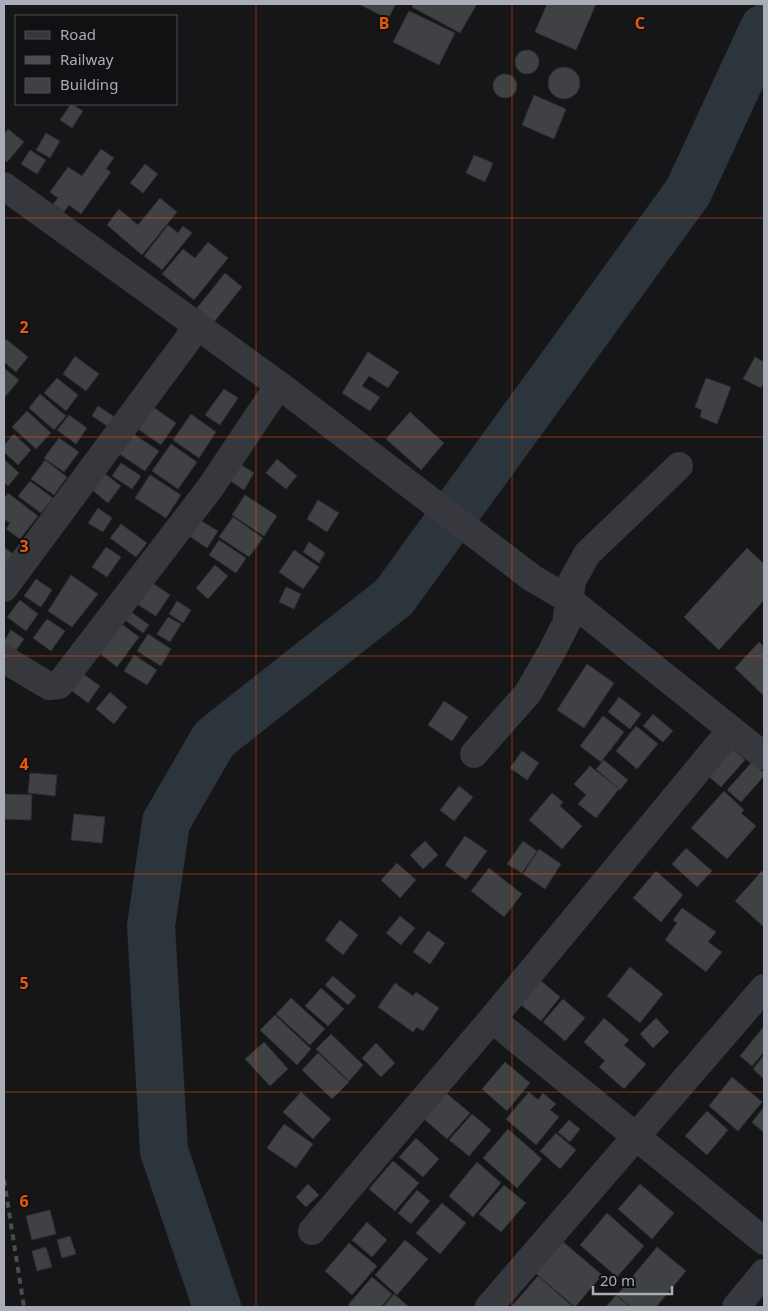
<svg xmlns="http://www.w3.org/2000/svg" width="768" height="1311" viewBox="0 0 768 1311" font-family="'Noto Sans',sans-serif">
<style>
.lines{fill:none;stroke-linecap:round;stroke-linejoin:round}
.river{stroke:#2c353c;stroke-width:48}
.building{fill:#404145;stroke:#303034}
.minor{stroke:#37383d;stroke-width:28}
.rail{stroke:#4a4c52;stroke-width:4;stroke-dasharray:6 5;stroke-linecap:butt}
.grid{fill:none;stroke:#e8590c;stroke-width:1;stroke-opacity:0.55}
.grid-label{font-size:16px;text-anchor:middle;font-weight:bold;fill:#e8590c;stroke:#111113;stroke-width:4;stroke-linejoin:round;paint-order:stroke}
</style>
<rect width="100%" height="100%" fill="#161618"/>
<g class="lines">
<path class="river" d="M217,1307l-53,-156 -13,-225 15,-104 48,-83 180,-142 294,-405 76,-164"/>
</g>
<path class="building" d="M359,4h37l-8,15z
M414,4h63l-17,29 -48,-26z
M547,4h49l-20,46 -41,-18z
M409,11l46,22 -16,32 -46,-23z
M515 62a12 12 0 1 1 24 0a12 12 0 1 1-24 0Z
M548 83a16 16 0 1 1 32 0a16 16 0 1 1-32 0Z
M493 86a12 12 0 1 1 24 0a12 12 0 1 1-24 0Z
M534,95l32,14 -12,30 -32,-14z
M71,104l12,7 -11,17 -12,-8z
M8,129l16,13 -17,20 -3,-2v-26z
M46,133l14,8 -10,17 -14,-8z
M101,149l13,9 -8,11 5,3 -30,42 -12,-9 -5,7 -11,-8 5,-6 -8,-6 18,-25 14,9z
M30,150l16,10 -9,14 -16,-10z
M474,155l19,8 -8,19 -19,-9z
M145,164l13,10 -15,19 -13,-10z
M160,198l17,14 -35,43 -35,-30 12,-16 19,16z
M168,225l10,8 5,-7 9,7 -30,37 -18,-14z
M208,242l20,16 -34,42 -32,-26 21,-25 12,9z
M225,273l17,14 -28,35 -17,-14z
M6,339l22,18 -12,15 -12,-10v-21z
M368,352l31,20 -11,16 -19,-12 -7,10 18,11 -10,14 -28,-18z
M75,356l24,18 -13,17 -23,-17z
M755,357l9,5v20l-3,6 -18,-9z
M4,368l15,12 -14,17h-1z
M57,378l21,17 -12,16 -22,-18z
M706,378l25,9 -14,37 -17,-7 2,-7 -7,-3z
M224,389l14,9 -18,27 -15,-10z
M40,394l26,22 -12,14 -25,-22z
M98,406l20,13 -6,10 -20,-13z
M153,407l23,16 -15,22 -23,-16z
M27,411l24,22 -15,16 -24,-22z
M410,412l34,31 -23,27 -35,-31z
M191,414l25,18 -17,26 -26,-18z
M69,415l18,13 -11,16 -19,-14z
M132,433l27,18 -14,20 -27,-18z
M14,434l17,16 -13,15 -14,-13v-7z
M59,438l20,14 -15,20 -20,-14z
M171,444l26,18 -19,27 -26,-18z
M4,459l15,14 -11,13 -4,-4z
M277,459l20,17 -11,13 -20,-16z
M45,460l22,17 -13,18 -23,-16z
M234,460l20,13 -10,17 -20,-13z
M121,463l20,13 -9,13 -20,-13z
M104,473l17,13 -13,17 -17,-14z
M150,475l31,20 -15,23 -31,-20z
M30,481l23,17 -12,15 -23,-17z
M8,493l30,23 -18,23 -14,-10 4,-6 -6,-4v-20z
M245,495l32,21 -13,20 -32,-21z
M318,500l21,13 -12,19 -20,-13z
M98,508l14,10 -9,14 -15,-9z
M233,517l30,21 -14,19 -30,-20z
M198,519l20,12 -11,17 -19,-13z
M121,524l26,19 -11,14 -26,-19z
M219,540l27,18 -10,15 -27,-18z
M309,542l16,11 -6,10 -16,-11z
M4,547l9,7 -9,14z
M106,547l15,10 -14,20 -15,-10z
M747,548l17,16v36l-45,50 -35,-33z
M294,550l25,17 -16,22 -24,-17z
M215,565l13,11 -20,23 -12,-11z
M71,575l27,19 -26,33 -24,-16z
M36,579l16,11 -11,17 -17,-11z
M151,582l19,13 -14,21 -19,-12z
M286,587l15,7 -7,15 -15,-7z
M20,600l18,14 -12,17 -19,-14z
M177,601l14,9 -8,13 -14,-9z
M131,612l18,13 -6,8 -18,-13z
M168,617l13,7 -11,18 -13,-8z
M47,619l18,12 -14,20 -18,-13z
M115,619l24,18 -22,30 -24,-19z
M11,630l13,9 -12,17 -8,-5v-10z
M148,634l23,15 -10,17 -24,-15z
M759,642l5,5v49l-29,-28z
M134,655l23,15 -10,15 -23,-14z
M587,664l27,19 -30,45 -27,-18z
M79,671l21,15 -12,17 -21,-16z
M110,692l17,15 -13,17 -18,-15z
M619,697l22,17 -11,15 -22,-17z
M444,701l24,16 -16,24 -24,-16z
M653,714l20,17 -10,11 -20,-16z
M603,716l21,16 -23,30 -21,-16z
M636,726l22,18 -21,25 -21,-18z
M731,747l14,13 -24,27 -14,-12z
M522,751l17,12 -12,17 -17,-12z
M604,760l24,20 -8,10 -24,-21z
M752,762l12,11v3l-23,26 -14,-12z
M590,766l29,23 -23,29 -18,-14 8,-9 -12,-11z
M30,773l27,2 -2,21 -27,-3z
M459,786l14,11 -19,24 -14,-11z
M724,791l20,19 -3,3 15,13 -29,33 -36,-31z
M552,793l11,9 -3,4 22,20 -20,23 -33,-29z
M4,794l28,1 -1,25 -27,-1z
M74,814l31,3 -3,26 -31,-3z
M465,836l22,15 -21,29 -21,-15z
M425,841l13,14 -15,14 -13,-14z
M523,841l14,10 -15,22 -15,-9z
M686,848l26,23 -15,16 -25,-23z
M539,849l22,15 -16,25 -22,-15z
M397,863l19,17 -16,18 -19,-18z
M489,868l33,26 -18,23 -33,-26z
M656,871l27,24 -22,27 -28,-24z
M762,871l2,2v54l-29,-26z
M682,908l34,24 -8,10 14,10 -16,20 -41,-32 12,-17 -4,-3z
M400,916l15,12 -14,17 -15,-12z
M340,920l18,15 -15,20 -18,-15z
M428,931l17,12 -15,21 -17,-12z
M630,967l33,27 -23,29 -33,-27z
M333,976l23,20 -8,9 -23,-20z
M540,980l20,17 -19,24 -21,-17z
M395,983l18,13 3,-4 23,16 -16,23 -6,-4 -4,5 -35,-25z
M321,988l23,21 -16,17 -23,-20z
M291,998l34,31 -15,16 -34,-31z
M563,999l22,19 -20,23 -22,-19z
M275,1015l36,34 -14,16 -37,-35z
M604,1018l25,22 -5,5 22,19 -22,25 -25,-22 6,-6 -21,-19z
M656,1018l13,14 -16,16 -13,-14z
M764,1026v26l-12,14 -12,-10z
M331,1034l32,31 -14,16 -33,-32z
M264,1042l24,27 -18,17 -25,-27z
M376,1043l19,20 -14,14 -19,-19z
M318,1053l31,29 -17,17 -30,-29z
M764,1055v24l-11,-10z
M505,1062l25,21 -23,28 -25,-22z
M732,1077l30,25 -24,29 -29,-25z
M301,1092l30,27 -18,20 -30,-27z
M529,1092l9,8 5,-7 13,11 -6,6 9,7 -23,28 -30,-26z
M446,1093l24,20 -23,26 -23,-20z
M764,1107v26l-12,-11z
M707,1111l21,19 -21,25 -22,-19z
M472,1114l19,16 -22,26 -20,-16z
M569,1120l11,9 -10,13 -12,-10z
M284,1124l29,20 -17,24 -29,-20z
M508,1129l34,30 -25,29 -34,-30z
M556,1133l20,17 -16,19 -20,-18z
M416,1138l23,21 -16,18 -24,-20z
M393,1161l26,22 -24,28 -26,-22z
M477,1162l24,21 -28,34 -24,-21z
M308,1184l11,11 -13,12 -10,-10z
M640,1184l34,29 -22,26 -34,-30z
M504,1185l22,18 -25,29 -22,-18z
M417,1190l13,11 -19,23 -13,-11z
M442,1203l24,20 -26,31 -24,-21z
M50,1210l6,24 -24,6 -6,-24z
M607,1213l37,33 -27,31 -37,-32z
M367,1222l20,18 -15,17 -20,-17z
M70,1236l6,18 -14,4 -5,-18z
M405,1240l23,19 -31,36 -22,-20z
M561,1240l41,35 -27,32 -41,-35z
M349,1243l28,23 -25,29 -27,-24z
M46,1247l6,20 -15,4 -5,-20z
M657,1247l29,24 -30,36h-25l-14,-12z
M538,1276l35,31h-62z
M372,1277l20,17 -11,13h-30l-3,-2z
M394,1294l15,13h-26z
M616,1295l14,12h-24z"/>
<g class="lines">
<path class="minor" d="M4,186l275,199 253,193 36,21 196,157
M4,588l194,-262
M4,659l45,27 10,-1 151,-197 69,-103
M474,754l54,-61 24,-42 14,-27 6,-43 15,-27 92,-88
M492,1019l272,222
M312,1231l180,-212 239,-289
M489,1307l275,-319
M736,1307l28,-34"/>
<path class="rail" d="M4,1180l20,127"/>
</g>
<path class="grid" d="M256,4v1303M512,4v1303M4,218h760M4,437h760M4,656h760M4,874h760M4,1092h760"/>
<g class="grid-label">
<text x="384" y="29">B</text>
<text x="640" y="29">C</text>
<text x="24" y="333">2</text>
<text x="24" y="552">3</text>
<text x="24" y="770">4</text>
<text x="24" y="989">5</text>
<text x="24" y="1207">6</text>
</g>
<rect width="768" height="1311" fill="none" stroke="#a8adb8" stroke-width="10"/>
<rect x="15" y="15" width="162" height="90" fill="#111113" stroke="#4d4f55"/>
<rect x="25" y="31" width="25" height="8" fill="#37383d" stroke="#4d4f55"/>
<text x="60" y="40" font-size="15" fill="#a8adb8">Road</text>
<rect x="25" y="56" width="25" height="8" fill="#4a4c52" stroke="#4d4f55"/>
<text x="60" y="65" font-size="15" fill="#a8adb8">Railway</text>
<rect x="25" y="78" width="25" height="15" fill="#404145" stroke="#4d4f55"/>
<text x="60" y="90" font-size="15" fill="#a8adb8">Building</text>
<path d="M593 1286v8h79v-8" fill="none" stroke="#a8adb8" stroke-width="2.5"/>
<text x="600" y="1286" font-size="15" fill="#a8adb8" stroke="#111113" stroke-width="4" paint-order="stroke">20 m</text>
</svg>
